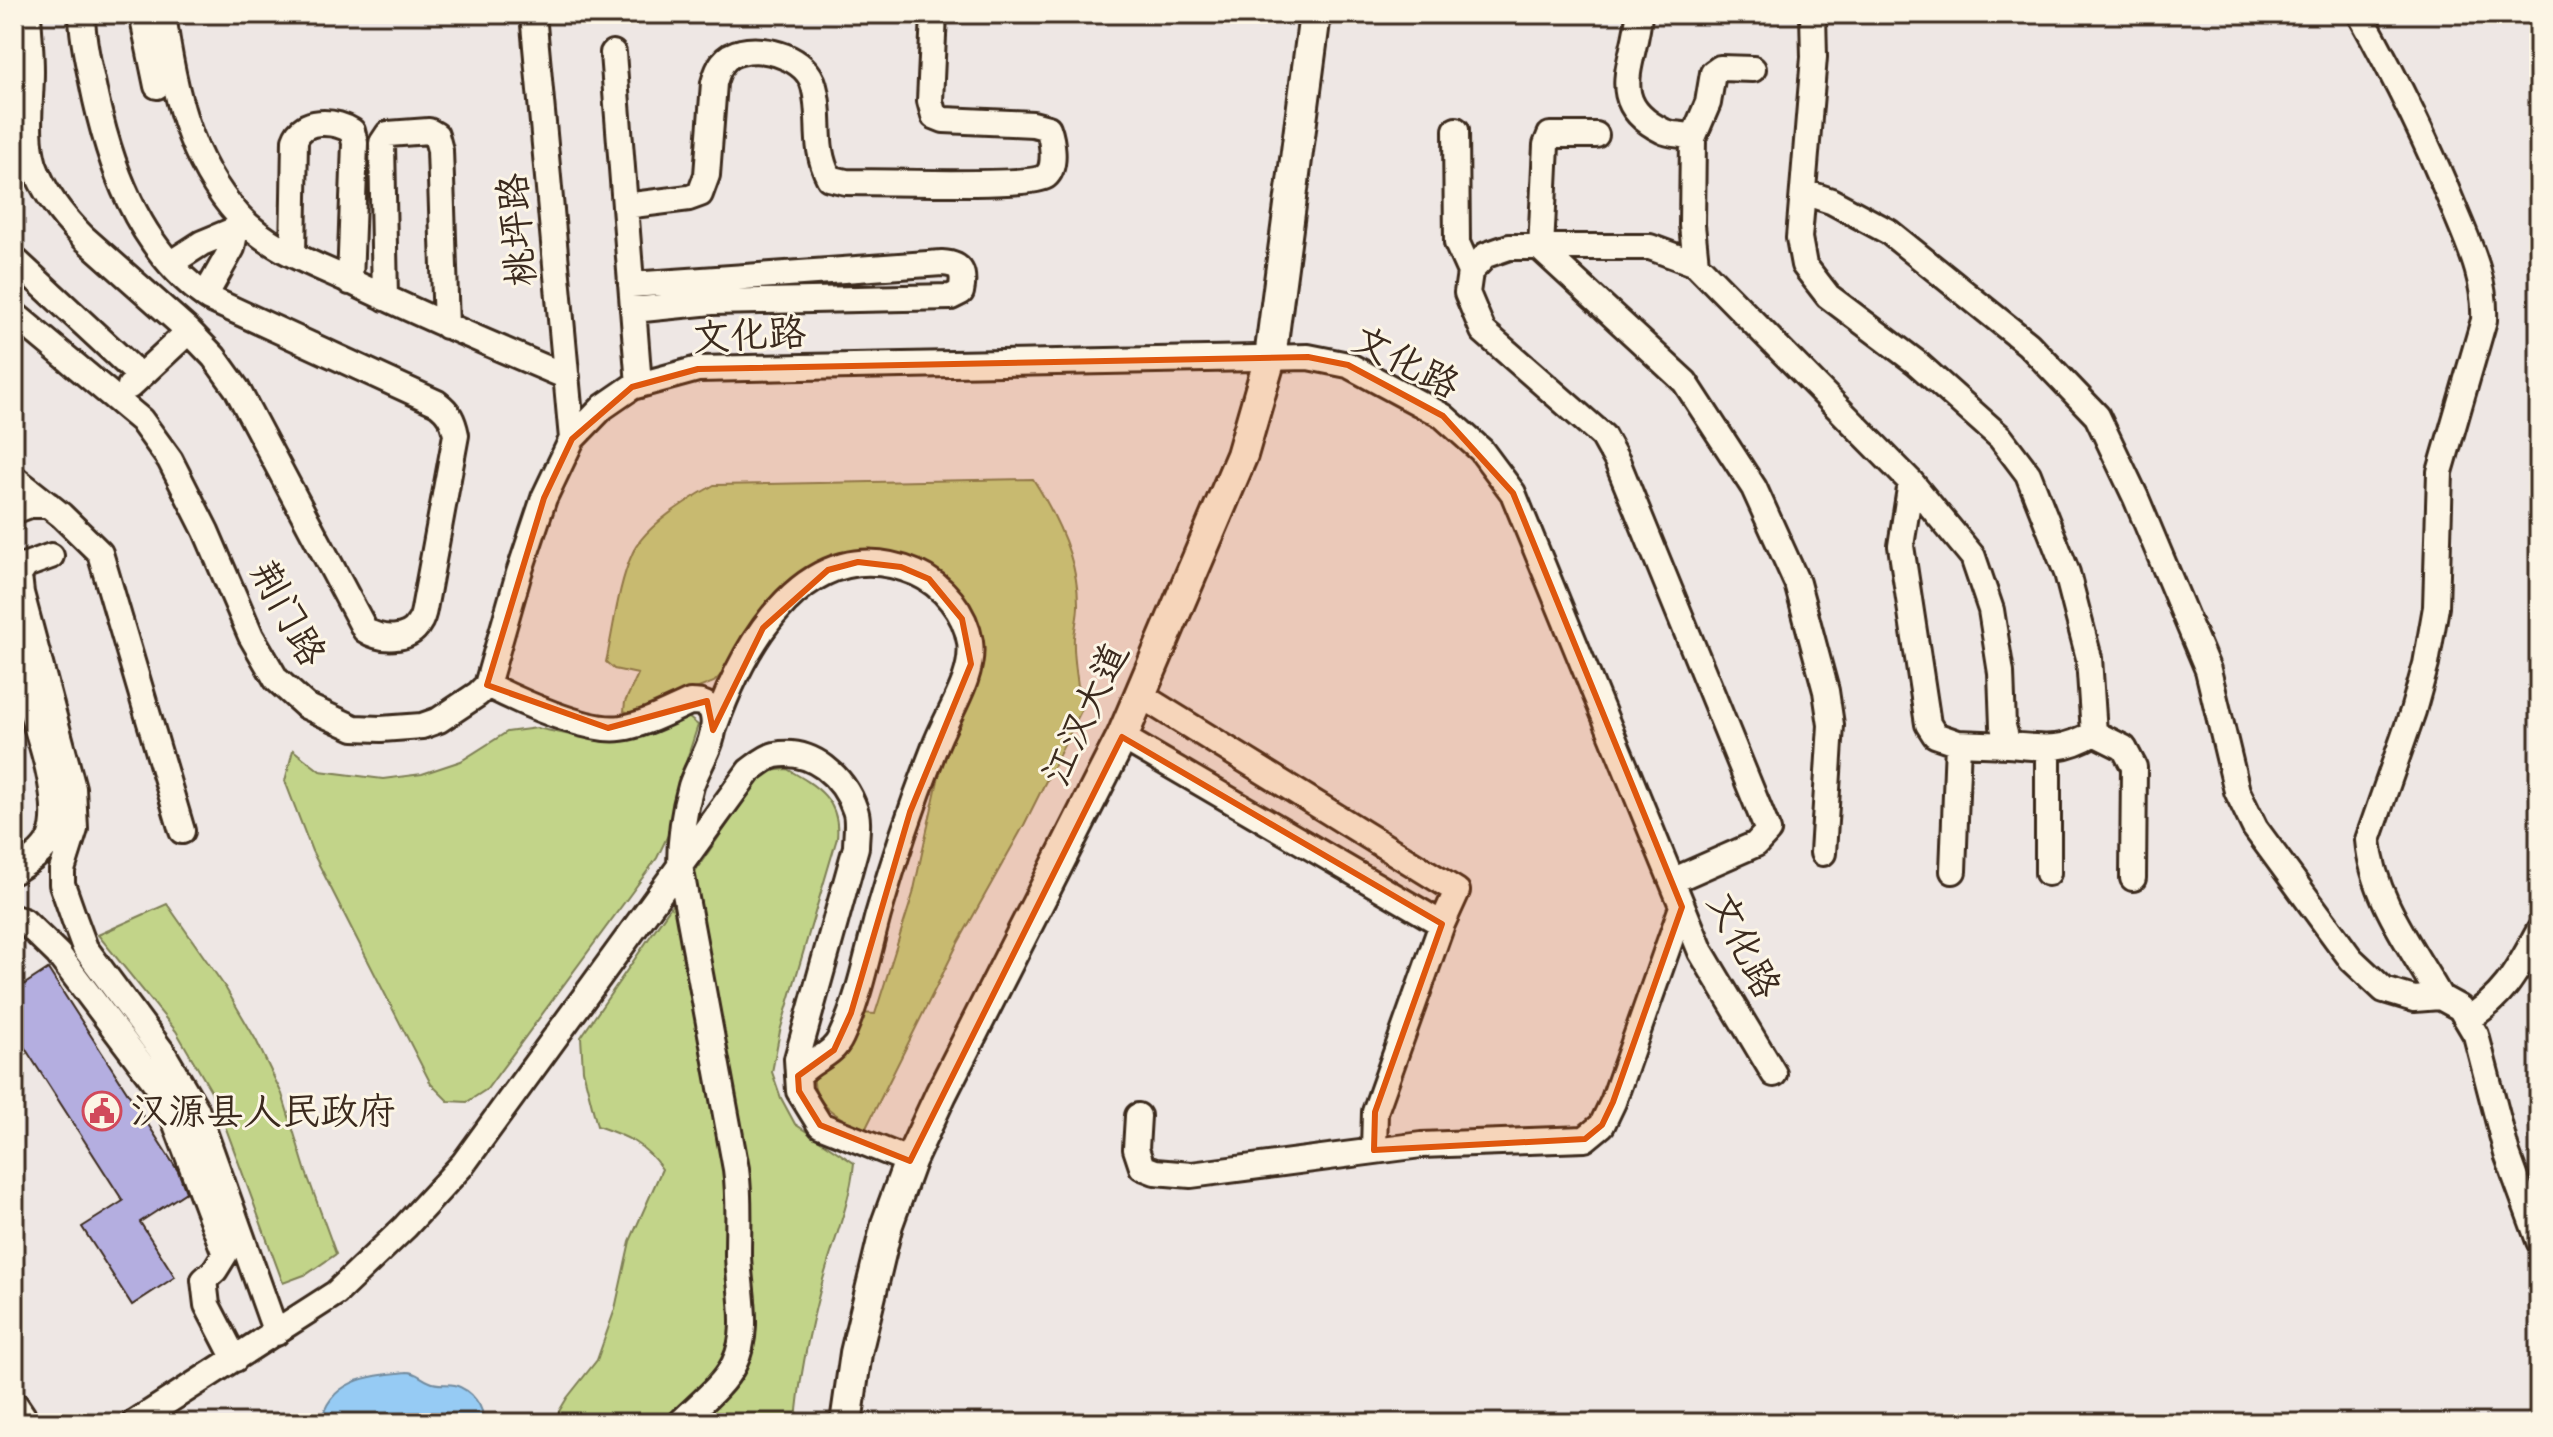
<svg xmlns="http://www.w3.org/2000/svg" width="2553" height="1437" viewBox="0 0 2553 1437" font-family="Caveat,'LXGW WenKai TC',sans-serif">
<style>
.green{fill:#c2d489;stroke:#7e7f54;stroke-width:2}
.water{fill:#96cbf4;stroke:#728b9e;stroke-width:2}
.building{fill:#b4aee0;stroke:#3b2a1e;stroke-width:2}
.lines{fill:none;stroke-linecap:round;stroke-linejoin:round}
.minor-casing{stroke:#3b2a1e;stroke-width:30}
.major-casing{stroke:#3b2a1e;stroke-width:36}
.minor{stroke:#fcf5e5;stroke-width:24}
.major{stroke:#fcf5e5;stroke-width:30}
.marked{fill:#df570d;fill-opacity:0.2;stroke:#df570d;stroke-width:6;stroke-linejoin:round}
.labels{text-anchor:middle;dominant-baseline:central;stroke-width:6;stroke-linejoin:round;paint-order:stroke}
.street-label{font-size:38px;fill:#3b2a1e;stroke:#fcf5e5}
.poi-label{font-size:38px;fill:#3b2a1e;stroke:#fcf5e5;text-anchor:start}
</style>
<rect width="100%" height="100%" fill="#eee7e4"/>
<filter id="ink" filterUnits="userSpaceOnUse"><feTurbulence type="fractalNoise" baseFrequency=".0125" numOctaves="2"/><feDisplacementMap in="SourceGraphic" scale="16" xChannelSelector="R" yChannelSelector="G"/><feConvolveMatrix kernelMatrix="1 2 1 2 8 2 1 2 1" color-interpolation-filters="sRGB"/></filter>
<g filter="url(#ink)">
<path class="green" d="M1033,479c23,36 46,83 45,127 0,10 -3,21 -4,31 -1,16 2,33 4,49l12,7 -66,132 -66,118 -94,189c-21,-13 -57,-29 -49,-59l27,-15 19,-45 14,1 38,-120 27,-123 16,-46 17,-31 9,-31 -3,-24 -20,-46 -11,-14 -35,-19 -43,-11 -36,7 -30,17 -54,55 -25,43 -11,11 -82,32 -8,-3 1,-9 13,-28 -24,-5 -8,-7c8,-35 12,-77 27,-110 13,-27 56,-53 81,-67z
M688,717l10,8 -21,65 -9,45 -11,23 -170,231 -20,13 -19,-1 -17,-17 -119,-233 -27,-70 8,-31 27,21 63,8 39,-5 39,-13 46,-29 30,-4 67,14 51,-10z
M787,769c30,17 54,31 50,69l-57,193 -8,41 9,26 14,26 59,39c-4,41 -21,80 -32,120 -12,45 -23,94 -26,140h-244l15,-25 30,-38 18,-51 15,-68 32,-72c-18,-26 -36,-33 -65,-43l-14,-56 -2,-33 177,-257 11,-9z
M167,904l58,83 31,53 26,54 24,78 30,82 -29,20 -24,9 -69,-187 -38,-65 -78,-96z"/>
<path class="water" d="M407,1372c10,0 14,7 23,10 8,4 16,1 25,3 16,5 30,21 28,38h-162c8,-44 48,-47 86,-51z"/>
<path class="building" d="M48,969l130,202 8,21 -46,30 35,55 -43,28 -50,-78 41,-26 -109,-170v-40z"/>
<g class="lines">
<defs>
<path id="minor" d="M28,14c1,19 3,38 3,57 0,30 -6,64 3,94 10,28 28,51 49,72l106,94 25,26 23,32 128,241c15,10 44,12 54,-7 4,-5 5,-13 6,-19l31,-169c-3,-15 -7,-23 -19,-32l-229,-105c-71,-50 -100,-136 -116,-217 -5,-22 -10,-45 -10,-67
M142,14l15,72
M163,14c10,73 25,146 76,202 27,30 69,46 105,62 73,36 148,67 223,99
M533,14l39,425
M1639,14c-3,48 -36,88 24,117 9,5 21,2 30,7l-1,87 4,39
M2360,14c35,63 67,127 94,194 15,37 32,71 30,112l-44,152 -4,135 -10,57 -13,47 -45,129c5,58 44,108 72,157
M613,53l26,332
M1456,130l1,113 13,29
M1596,135h-46l-4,10 -5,104 144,133 69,106 43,95 29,108 5,34 -8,128
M1693,138l15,-35 5,-30 7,-5 33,1
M1804,192l27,9 58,31 139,112 69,72 39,82 72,172 29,121 18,37 96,131 33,31 30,9 26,-2 20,11 16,27 31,119 32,87
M625,206l64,-8 11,-4 7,-19 7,-92c4,-15 10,-28 27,-31 25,-6 66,6 73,34 9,32 -2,59 15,92l17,4c29,0 186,5 200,-6 11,-9 6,-37 2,-48l-15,-4 -89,-4 -10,-4 -4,-15 4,-87
M293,254l2,-114c7,-22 39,-20 57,-9l3,12 -5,139
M14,259l126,117
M171,263l31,-20 34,-14
M631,285l311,-22c20,1 23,10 19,29l-10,5 -239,5 -79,8
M205,296l27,-48 4,-19
M385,298l-3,-155 6,-9 41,-3 7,4 4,15 6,176
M14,314l127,106 29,40 36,71 45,105 25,43 30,27 48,22 27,1 41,-3 17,-6 39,-26 9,-9 32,-112 25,-75 28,-59 31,-32 29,-20 66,-18 610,-12 40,8 95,51 38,34 32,43 188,459 73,122
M130,386l59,-55
M14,478l47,37 39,38 82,278
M1911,482l-10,64 27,178 7,11 23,8 50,2
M14,511l16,-6h19
M51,556l-25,9 -7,10 2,18 52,195 2,41 -13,41v14l13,37 10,27 78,105 33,56 80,224
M14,659c13,42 53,140 36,179 -6,15 -23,25 -36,33
M487,685c30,15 100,48 134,43 23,-3 48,-17 69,-26 11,0 21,1 23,14 5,23 -16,50 -22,70 -8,28 -11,52 -11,80l56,303c4,29 2,57 2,86 1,36 13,75 -4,109 -11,22 -36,41 -54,59
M1140,695l317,196 -15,33 -67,188 -1,38
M714,728c30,-85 94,-201 202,-155 27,12 49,39 54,69 5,36 -24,73 -36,107 -21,54 -40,110 -56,166 -11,41 -19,84 -37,122 -9,20 -30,22 -43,39
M2094,733l30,15 10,19 -1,111
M1122,737l320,187
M1953,871l5,-128
M2048,873v-125
M1672,881l84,-37 12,-13 -151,-370 -14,-25 -120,-105 -16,-38 3,-21 16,-17 23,-8h141l46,17 215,218 62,75 18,53 10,63 2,53 5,19c35,3 55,7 86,-12l-5,-75 -22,-85 -39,-99 -28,-37 -83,-74 -89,-67 -24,-31 -5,-27 15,-181 -1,-43
M14,918l10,3 34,33 99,131 14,26 54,143 -10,16 -11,10 3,25 28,54
M2467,1019c38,-22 51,-50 72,-88
M1138,1116l-2,33 6,18 13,5 36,3 230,-30 164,-6 17,-14 11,-23 69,-195
M134,1423l202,-130 69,-66 58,-63 286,-393c7,-5 17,-14 26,-16 37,-7 69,22 80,55 4,10 1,26 1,37l-59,212 2,32 21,34 90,36"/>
<path id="major" d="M14,1408l10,15
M846,1423l10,-70 31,-129 23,-63 31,-67 181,-357 120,-282 28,-97 45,-344"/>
</defs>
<use href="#minor" class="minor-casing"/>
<use href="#major" class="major-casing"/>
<use href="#minor" class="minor"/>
<use href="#major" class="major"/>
</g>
</g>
<path class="marked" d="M1308,357l40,8 95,51 70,77 169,414 -69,195 -11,23 -17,14 -211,11 1,-38 67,-188 -320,-187 -212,424 -90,-36 -21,-34 -1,-15 36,-26 17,-37 59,-201 61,-148 -9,-45 -33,-40 -28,-12 -43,-5 -30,8 -65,58 -50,102 -6,-29 -99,27 -121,-43 57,-187 28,-59 60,-52 66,-18z"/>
<defs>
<symbol id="civic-ring" viewBox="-11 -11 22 22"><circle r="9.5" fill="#fcf5e5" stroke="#d1495b" stroke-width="1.5"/><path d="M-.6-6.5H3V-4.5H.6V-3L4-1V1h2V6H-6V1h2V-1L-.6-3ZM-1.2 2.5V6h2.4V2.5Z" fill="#d1495b"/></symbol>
</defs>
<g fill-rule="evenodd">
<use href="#civic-ring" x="80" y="1089" width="44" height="44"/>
</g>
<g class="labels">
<g class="street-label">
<text transform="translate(517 230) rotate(-95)">桃坪路</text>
<text transform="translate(749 335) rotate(-3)">文化路</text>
<text transform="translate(1406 362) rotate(27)">文化路</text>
<text transform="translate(288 613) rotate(61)">荆门路</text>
<text transform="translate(1085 714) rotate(-65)">江汉大道</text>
<text transform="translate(1744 945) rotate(63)">文化路</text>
</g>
<g class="poi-label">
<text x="130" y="1111">汉源县人民政府</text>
</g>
</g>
<rect width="2553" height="1437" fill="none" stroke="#fcf5e5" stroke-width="48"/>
<rect x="24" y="24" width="2505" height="1389" fill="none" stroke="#3b2a1e" stroke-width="3" filter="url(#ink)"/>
</svg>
